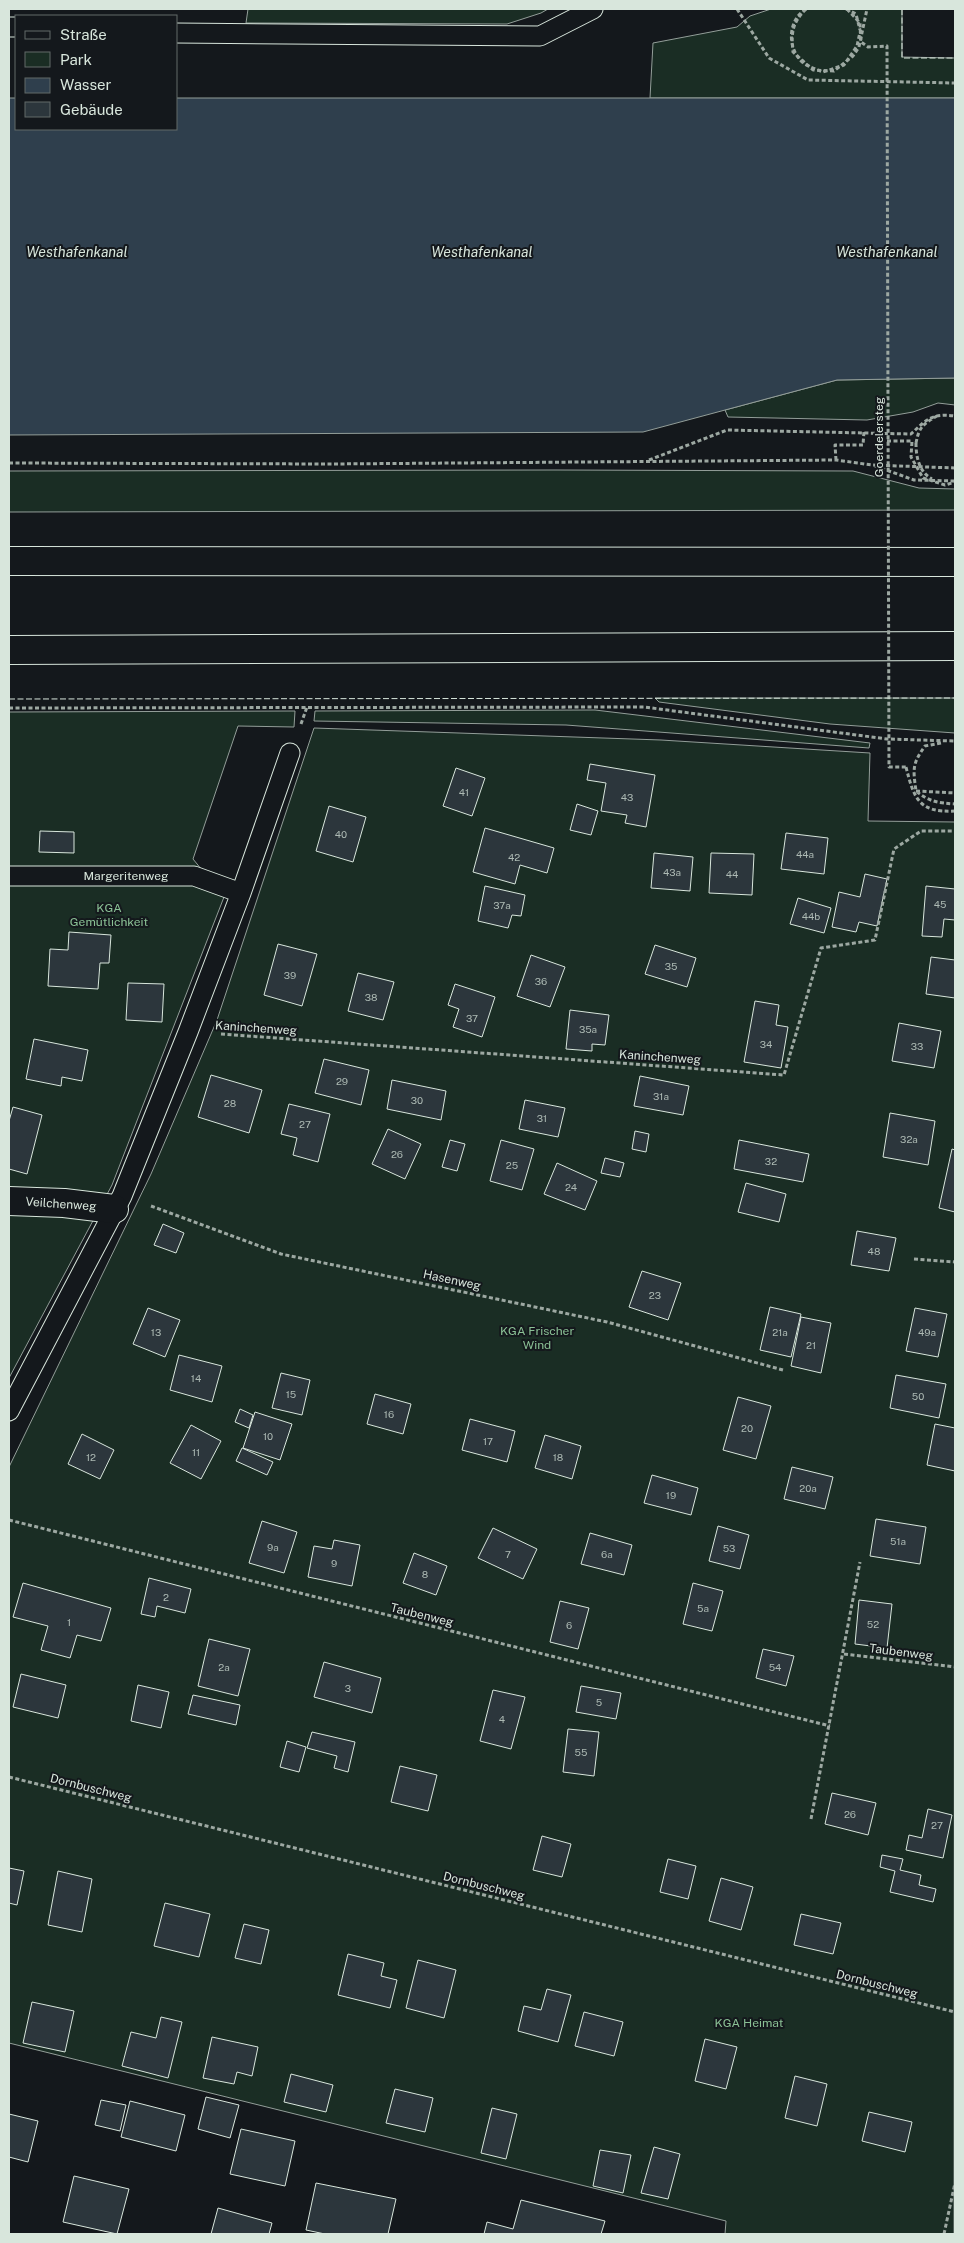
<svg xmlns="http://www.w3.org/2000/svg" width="964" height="2243" viewBox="0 0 964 2243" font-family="'Public Sans',sans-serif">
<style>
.green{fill:#1a2d24;stroke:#939e99}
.water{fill:#2f3f4d;stroke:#939e99}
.building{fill:#2c363c;stroke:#d8e6dc}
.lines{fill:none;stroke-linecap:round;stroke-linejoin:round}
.service-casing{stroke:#d8e6dc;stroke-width:21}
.minor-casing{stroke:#d8e6dc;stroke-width:30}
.motorway-casing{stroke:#d8e6dc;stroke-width:30}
.path{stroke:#9da8a2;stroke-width:3;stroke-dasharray:4 2.5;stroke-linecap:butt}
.service{stroke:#14181c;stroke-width:19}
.minor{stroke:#14181c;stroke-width:28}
.motorway{stroke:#14181c;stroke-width:28}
.path-bridge{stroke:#9da8a2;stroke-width:3;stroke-dasharray:4 2.5;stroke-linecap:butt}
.fence{stroke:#d8e6dc;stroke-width:1;stroke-dasharray:6 2.5;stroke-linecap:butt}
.labels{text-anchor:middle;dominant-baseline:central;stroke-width:4;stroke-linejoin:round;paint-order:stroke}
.number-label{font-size:10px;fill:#adbab4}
.street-label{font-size:12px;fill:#d8e6dc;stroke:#14181c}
.park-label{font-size:12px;fill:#8ac095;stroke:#14181c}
.water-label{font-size:14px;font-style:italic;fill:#d8e6dc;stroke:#14181c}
</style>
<rect width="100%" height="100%" fill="#14181c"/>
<path class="green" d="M248,9h300l-7,4 -34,11 -261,-1z
M771,9h131v48l53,1v40h-305l3,-55 84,-16 13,-11z
M955,378v27l-17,-2 -25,9 -46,8 -139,-3 -3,-7 112,-30z
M556,470l297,1 66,17 36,1v21l-946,2v-41z
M655,698h300v35l-125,-9 -171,-22z
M595,710l275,33 -1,5 -303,-23 -252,-4 1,-10z
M295,711l-1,16 -56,-1 -45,133 31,38 -112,288 -103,193v-666z
M314,728l347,12 209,13 -2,68 87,1 -1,1412h-229l1,-13 -717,-178v-576l142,-293 66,-154z"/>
<path class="water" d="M9,98h7v31h160v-31h779v280l-118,2 -194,52 -634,3z"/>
<path class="building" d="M590,764l65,11 -9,52 -21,-4 2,-8 -26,-4 5,-28 -19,-3z
M456,768l29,10 -13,38 -29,-10z
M577,804l21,7 -7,24 -21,-5z
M329,806l37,11 -13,45 -37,-11z
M485,828l69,20 -7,25 -27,-8 -5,19 -42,-12z
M40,831l34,1v21l-35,-1z
M786,833l42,5 -4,36 -43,-5z
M654,853l39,4 -3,34 -39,-3z
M711,853l43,1 -2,41 -43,-2z
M865,874l22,5 -10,47 -18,-4 -3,10 -24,-5 7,-35 21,5z
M485,886l40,9 -4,21 -9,-1 -4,13 -30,-7z
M926,886l29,3v31l-11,-1 -2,18 -20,-1z
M798,898l33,10 -7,25 -34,-9z
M69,932l42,3 -2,28h-9l-2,26 -50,-3 2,-37 18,1z
M278,944l39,10 -15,52 -38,-11z
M655,945l41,13 -9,29 -42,-13z
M531,955l34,12 -15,40 -33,-11z
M931,957l24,3v38l-29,-4z
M358,973l36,9 -11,38 -35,-9z
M128,983l36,1 -2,38 -36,-2z
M455,984l40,13 -13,40 -29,-10 6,-18 -11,-4z
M755,1001l24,4 -3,20 12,2 -7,41 -37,-6z
M570,1010l39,5 -4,30 -13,-1v7l-26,-2z
M899,1023l42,8 -7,37 -42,-7z
M34,1039l54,11 -6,31 -20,-4 -1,9 -35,-7z
M324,1059l45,11 -8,35 -46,-12z
M211,1075l51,15 -13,43 -51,-16z
M640,1076l49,10 -6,29 -49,-9z
M392,1080l54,11 -5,29 -54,-11z
M525,1100l40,8 -7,29 -39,-8z
M289,1104l41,10 -12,48 -25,-7 4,-17 -16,-4z
M13,1107l29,8 -15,59 -18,-5v-48z
M890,1113l45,8 -7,44 -45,-8z
M388,1129l33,15 -16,35 -33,-15z
M635,1131l14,3 -3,18 -14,-3z
M450,1140l15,4 -8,27 -15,-4z
M501,1140l33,9 -12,41 -32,-9z
M739,1140l70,14 -6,28 -69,-13z
M952,1149l3,1v62l-16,-4z
M605,1158l19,5 -4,14 -19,-4z
M557,1163l40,18 -12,29 -41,-16z
M746,1183l40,11 -7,28 -41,-10z
M163,1224l21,9 -8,20 -22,-8z
M857,1231l39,7 -7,33 -38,-6z
M642,1271l39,12 -13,37 -39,-13z
M770,1307l31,7 -10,43 -31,-7z
M148,1308l32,12 -15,37 -32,-13z
M915,1308l32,6 -9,43 -32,-6z
M801,1317l30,6 -10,50 -30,-7z
M179,1355l43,11 -10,36 -42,-12z
M281,1373l29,7 -8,35 -30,-7z
M896,1375l50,9 -7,34 -49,-10z
M375,1394l36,10 -8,30 -36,-10z
M738,1397l33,9 -15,53 -33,-9z
M240,1409l13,6 -4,13 -14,-6z
M255,1412l37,12 -12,36 -37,-12z
M470,1419l45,12 -8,31 -45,-12z
M935,1424l20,4v43l-28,-6z
M191,1425l30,16 -20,38 -31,-16z
M82,1434l32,16 -14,29 -32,-15z
M545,1435l36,11 -9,33 -37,-11z
M242,1448l31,14 -6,13 -31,-14z
M792,1467l41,10 -8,32 -41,-10z
M652,1475l46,13 -7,27 -47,-12z
M876,1519l50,8 -6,37 -50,-8z
M262,1521l35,11 -13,41 -35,-10z
M718,1526l31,9 -9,34 -31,-8z
M493,1528l44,21 -14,30 -45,-21z
M590,1533l42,12 -8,30 -43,-11z
M334,1540l26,5 -8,41 -44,-9 6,-31 18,3z
M414,1553l33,13 -11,29 -33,-12z
M149,1578l42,11 -6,24 -28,-7 -2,11 -14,-3z
M23,1583l88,25 -10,33 -24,-6 -7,23 -29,-8 7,-24 -35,-9z
M693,1583l30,8 -11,40 -29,-7z
M859,1600l33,4 -5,44 -32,-4z
M560,1601l29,7 -11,41 -28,-7z
M209,1639l41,10 -12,47 -40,-10z
M763,1649l31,7 -8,30 -30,-8z
M324,1662l57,16 -9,35 -58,-16z
M21,1674l45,11 -8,33 -45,-11z
M138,1685l31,7 -8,36 -30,-7z
M581,1686l40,7 -5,26 -40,-7z
M493,1690l32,7 -14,52 -31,-8z
M193,1695l47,10 -4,20 -48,-11z
M568,1729l31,3 -5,44 -31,-4z
M312,1732l43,10 -7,30 -14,-4 3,-12 -30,-8z
M287,1741l19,6 -7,25 -19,-5z
M400,1766l37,9 -9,36 -37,-9z
M832,1793l44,10 -8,32 -43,-11z
M928,1809l24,6 -9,43 -37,-8 3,-15 13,3z
M542,1836l29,8 -9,33 -29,-7z
M882,1855l21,4 -3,11 21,5 -2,10 17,4 -3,13 -43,-10 5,-21 -15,-4z
M668,1859l28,7 -8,33 -28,-7z
M9,1868l15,3 -7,34 -8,-2z
M58,1871l34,8 -10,53 -34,-7z
M721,1878l32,9 -12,43 -32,-9z
M165,1903l45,11 -11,43 -45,-11z
M801,1914l40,9 -8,31 -39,-9z
M244,1924l25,6 -8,34 -26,-6z
M348,1954l36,9 -3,13 16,4 -7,28 -52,-13z
M418,1960l38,10 -12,48 -38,-10z
M547,1989l24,6 -13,47 -40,-11 6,-25 17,4z
M32,2002l42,9 -9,41 -42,-9z
M584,2012l39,10 -9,34 -39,-10z
M161,2017l21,5 -14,56 -46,-12 9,-34 25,6z
M212,2037l46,10 -6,29 -15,-4 -3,12 -31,-6z
M705,2039l32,8 -11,42 -31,-8z
M291,2074l42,11 -7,27 -42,-10z
M795,2076l32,8 -10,42 -32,-8z
M395,2089l38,9 -8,34 -39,-9z
M206,2097l33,8 -9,33 -32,-9z
M101,2100l25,5 -6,26 -25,-6z
M130,2101l55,14 -9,36 -55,-14z
M492,2108l25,6 -11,45 -25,-6z
M869,2112l43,10 -7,30 -43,-11z
M9,2114l29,7 -10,41 -19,-5z
M241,2129l54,12 -10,45 -55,-12z
M654,2147l26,7 -12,45 -27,-6z
M600,2150l31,5 -8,38 -30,-7z
M74,2176l55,13 -12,45 -54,-12z
M316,2183l80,16 -8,35h-63l-19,-4z
M521,2200l84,21 -4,13h-117l3,-12 26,7z
M218,2208l54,15 -3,11h-58z"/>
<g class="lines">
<defs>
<path id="service" d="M9,27h7
M176,33l364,3 53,-27
M9,876h185l47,17
M9,1411l113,-215 66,-164 53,-139 49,-140"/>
<path id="minor" d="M9,1201l55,2 50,6"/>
<path id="motorway" d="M9,561l946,1
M9,650l946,-4"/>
</defs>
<use href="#service" class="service-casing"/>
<use href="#minor" class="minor-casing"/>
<use href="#motorway" class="motorway-casing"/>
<path class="path" d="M737,9l32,49 39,22 147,3
M806,9c-14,14 -15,24 -13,43l20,18 21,1 19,-15 6,-9 8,-38
M846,9l10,5 4,16
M916,443c3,-16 7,-19 21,-27
M649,460l78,-30 184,4c16,-15 21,-21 44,-18
M836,460l-1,-15h28l1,-14
M9,463l322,1 505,-4 36,5 83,3
M875,466l39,14 41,1
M9,708l635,-1 243,32 68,2
M301,724l6,-17
M941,743l-16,3c-13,18 -12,23 -9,45 13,11 23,12 39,13
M906,767c8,32 13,46 49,44
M916,791l39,2
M221,1034l563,41 37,-127 54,-8 19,-91 27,-18h34
M151,1206l130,48 326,68 176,48
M914,1259l41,3
M9,1520l821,206
M844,1654l111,13
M9,1777l946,235
M811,1819l49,-257
M944,2234l11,-51"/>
<use href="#service" class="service"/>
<use href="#minor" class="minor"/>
<use href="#motorway" class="motorway"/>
<path class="path-bridge" d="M806,9c-18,11 -19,37 -5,52 5,5 15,8 22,11l21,-7 13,-19 3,-14
M847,9l13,14 1,19 7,5 19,-1 2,721h17
M887,441h25l-1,16 12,21 22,7 10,-3
M916,443c0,14 3,29 16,36"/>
<path class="fence" d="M902,9v49h53
M9,699l946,-1"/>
</g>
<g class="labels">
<g class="number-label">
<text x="464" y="792">41</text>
<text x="627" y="797">43</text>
<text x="341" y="834">40</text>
<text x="805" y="854">44a</text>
<text x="514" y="857">42</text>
<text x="672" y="872">43a</text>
<text x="732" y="874">44</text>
<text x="940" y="904">45</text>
<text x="502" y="905">37a</text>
<text x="811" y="916">44b</text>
<text x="671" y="966">35</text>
<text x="290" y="975">39</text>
<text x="541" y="981">36</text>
<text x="371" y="997">38</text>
<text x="472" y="1018">37</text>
<text x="588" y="1029">35a</text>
<text x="766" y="1044">34</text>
<text x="917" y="1046">33</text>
<text x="342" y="1081">29</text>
<text x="661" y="1096">31a</text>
<text x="417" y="1100">30</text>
<text x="230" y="1103">28</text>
<text x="542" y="1118">31</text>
<text x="305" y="1124">27</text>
<text x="909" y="1139">32a</text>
<text x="397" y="1154">26</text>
<text x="771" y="1161">32</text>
<text x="512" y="1165">25</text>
<text x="571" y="1187">24</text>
<text x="874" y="1251">48</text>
<text x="655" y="1295">23</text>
<text x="156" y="1332">13</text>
<text x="780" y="1332">21a</text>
<text x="927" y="1332">49a</text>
<text x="811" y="1345">21</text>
<text x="196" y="1378">14</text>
<text x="291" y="1394">15</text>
<text x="918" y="1396">50</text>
<text x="389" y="1414">16</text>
<text x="747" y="1428">20</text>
<text x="268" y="1436">10</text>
<text x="488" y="1441">17</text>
<text x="196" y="1452">11</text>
<text x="91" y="1457">12</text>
<text x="558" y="1457">18</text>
<text x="808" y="1488">20a</text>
<text x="671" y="1495">19</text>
<text x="898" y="1541">51a</text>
<text x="273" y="1547">9a</text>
<text x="729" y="1548">53</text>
<text x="508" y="1554">7</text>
<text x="607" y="1554">6a</text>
<text x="334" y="1563">9</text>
<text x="425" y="1574">8</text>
<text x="166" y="1597">2</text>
<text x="703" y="1608">5a</text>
<text x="69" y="1622">1</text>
<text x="873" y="1624">52</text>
<text x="569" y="1625">6</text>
<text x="224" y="1667">2a</text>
<text x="775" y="1667">54</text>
<text x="348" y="1688">3</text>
<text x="599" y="1702">5</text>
<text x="502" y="1719">4</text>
<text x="581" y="1752">55</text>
<text x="850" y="1814">26</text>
<text x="937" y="1825">27</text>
</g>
<g class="street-label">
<text transform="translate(879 437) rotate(-90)">Goerdelersteg</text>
<text x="126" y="876">Margeritenweg</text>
<text transform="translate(256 1028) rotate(4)">Kaninchenweg</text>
<text transform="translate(660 1057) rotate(4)">Kaninchenweg</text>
<text transform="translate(61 1204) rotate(4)">Veilchenweg</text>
<text transform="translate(452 1280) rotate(12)">Hasenweg</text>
<text transform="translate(422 1615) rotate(14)">Taubenweg</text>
<text transform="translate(901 1652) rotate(7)">Taubenweg</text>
<text transform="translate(91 1788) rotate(14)">Dornbuschweg</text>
<text transform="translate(484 1886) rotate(14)">Dornbuschweg</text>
<text transform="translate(877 1984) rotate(14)">Dornbuschweg</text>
</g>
<g class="park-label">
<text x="109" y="908">KGA<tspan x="109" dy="14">Gemütlichkeit</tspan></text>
<text x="537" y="1331">KGA Frischer<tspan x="537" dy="14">Wind</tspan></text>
<text x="749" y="2023">KGA Heimat</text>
</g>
<g class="water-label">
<text x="77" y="252">Westhafenkanal</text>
<text x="482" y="252">Westhafenkanal</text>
<text x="887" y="252">Westhafenkanal</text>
</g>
</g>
<rect width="964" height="2243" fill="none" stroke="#d8e6dc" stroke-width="20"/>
<rect x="15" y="15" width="162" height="115" fill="#14181c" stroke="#626a69"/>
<rect x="25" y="31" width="25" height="8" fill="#14181c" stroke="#626a69"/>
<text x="60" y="40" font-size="15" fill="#d8e6dc">Straße</text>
<rect x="25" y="52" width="25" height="15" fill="#1a2d24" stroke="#626a69"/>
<text x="60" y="65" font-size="15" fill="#d8e6dc">Park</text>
<rect x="25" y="78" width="25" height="15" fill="#2f3f4d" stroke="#626a69"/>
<text x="60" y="90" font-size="15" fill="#d8e6dc">Wasser</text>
<rect x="25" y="102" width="25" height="15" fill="#2c363c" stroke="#626a69"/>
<text x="60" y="115" font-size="15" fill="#d8e6dc">Gebäude</text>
</svg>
